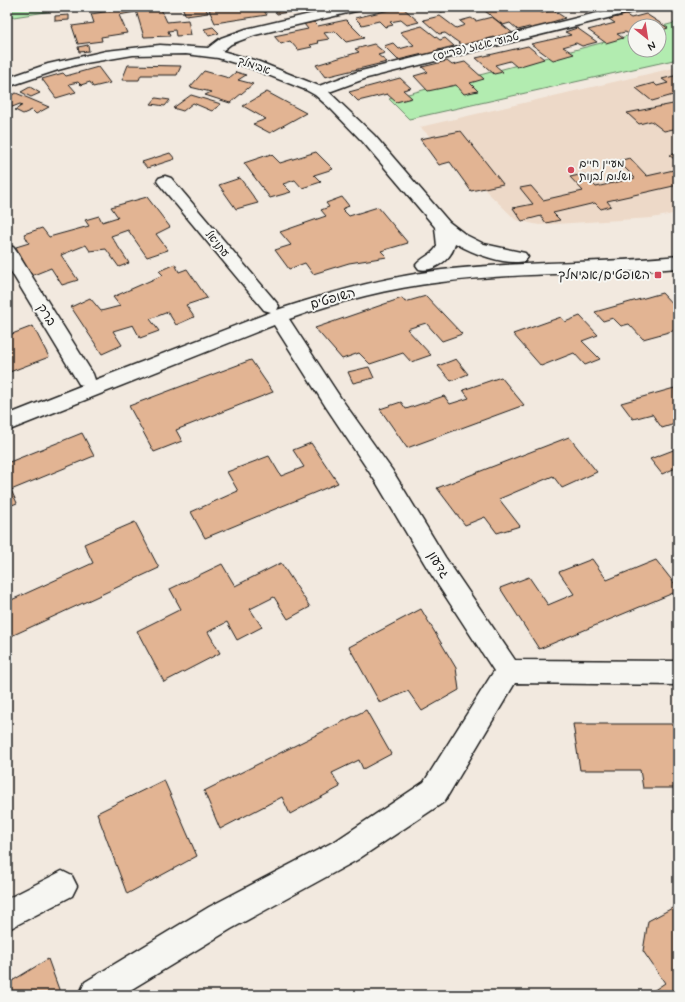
<svg xmlns="http://www.w3.org/2000/svg" width="685" height="1002" viewBox="0 0 685 1002" font-family="Mynerve,'Playpen Sans Hebrew',sans-serif">
<style>
.built{fill:#edd9c8}
.green{fill:#b2ecb0;stroke:#678466}
.building{fill:#e2b493;stroke:#1c1c1c}
.lines{fill:none;stroke-linecap:round;stroke-linejoin:round}
.minor-casing{stroke:#1c1c1c;stroke-width:3}
.minor{fill:#f6f6f2;fill-rule:evenodd}
.poi-dot{fill:#d1495b;stroke:#f6f6f2;stroke-width:1.5}
.labels{text-anchor:middle;dominant-baseline:central;stroke-width:4;stroke-linejoin:round;paint-order:stroke}
.far-street-label{font-size:11px;fill:#1c1c1c;stroke:#f6f6f2}
.far-poi-label{font-size:11px;fill:#1c1c1c;stroke:#f6f6f2;text-anchor:start}
.poi-label{font-size:13px;fill:#1c1c1c;stroke:#f6f6f2;text-anchor:end}
.street-label{font-size:13px;fill:#1c1c1c;stroke:#f6f6f2}
</style>
<rect width="100%" height="100%" fill="#f2e9df"/>
<filter id="ink" filterUnits="userSpaceOnUse"><feTurbulence type="fractalNoise" baseFrequency=".025" numOctaves="2"/><feDisplacementMap in="SourceGraphic" scale="8" xChannelSelector="R" yChannelSelector="G"/><feConvolveMatrix kernelMatrix="1 2 1 2 8 2 1 2 1" color-interpolation-filters="sRGB"/></filter>
<g filter="url(#ink)">
<path class="built" d="M678,67v146l-26,5 -113,7 -23,-5 -96,-93z"/>
<path class="green" d="M7,7h71l-71,11z
M678,22v37l-269,60 -20,-20 246,-65v16h24v-23z"/>
<path class="building" d="M109,7h25l1,5 -16,3 8,18 -26,4 1,4 -24,3 -6,-18 22,-3 -3,-9 19,-3z
M135,7h38l-12,2 6,13 21,-2 3,15 -15,1 -1,-6 -7,1 2,5 -26,1z
M182,7h23l3,6 -22,3z
M224,7h14l1,2 22,-2 6,8 -52,8 -6,-13z
M273,7h44l-40,7z
M402,7l17,15 -12,3 -6,-5 -11,2 3,3 -8,2 -6,-6 -17,4 -7,-7z
M435,7h28l-22,5z
M504,7l13,1 17,-1 8,6 11,-3 12,8 -13,4 4,3 -22,5 -5,-3 -11,3 -8,-7 -7,2 -18,-14z
M646,14l22,14 -8,3 -1,-5h-24v11l-10,-5 -8,2 6,4 -17,5 -18,-13 27,-7 -6,-4 17,-4 5,3z
M69,15v5l-14,1v-5z
M440,16l16,12 9,-3 -5,-4 11,-3 5,3 16,-4 22,17 -49,13 -20,-14 -6,1 -16,-14z
M346,20l18,18 -18,4 -11,-11 -11,2 5,6 -12,2 2,2 -9,2 2,2 -14,3 -8,-9 -9,3 -7,-8 34,-7 -4,-5 10,-2 4,4z
M422,26l18,14 5,-2 9,8 -20,5 5,3 -12,3 -4,-3 -25,6 -14,-14 9,-3 6,6 15,-4 -14,-13z
M213,27l6,6 -10,3 -5,-7z
M577,28l20,14 -15,4 -6,-3 -13,4 11,7 -21,6 -22,-16 40,-9 -6,-3z
M374,44l11,9 -7,2 9,7 -62,15 -9,-12 43,-13 -4,-3z
M88,45l1,6 -10,1 -1,-5z
M528,46l16,13 -27,8 -7,-6 -15,4 8,7 -9,2 -18,-16z
M447,61l5,4 13,-3 19,17 -14,4 8,8 -14,3 -8,-9 -28,6 -14,-15 14,-4 -6,-5z
M128,65l53,1 -4,9h-36l-2,5h-17z
M98,67l12,16 -17,4 -3,-5 -9,3 -3,-3 -9,2 7,8 -20,6 -14,-19 21,-6 3,3z
M204,71l25,7 7,-6 10,3 -8,5 15,4 -23,19 -25,-8 6,-3 -21,-5z
M678,75v24l-5,-4 -21,6 -16,-13 18,-5 3,3 11,-3 -6,-4z
M400,78l11,10 -8,2 9,8 -16,4 -9,-8 -29,7 -9,-9z
M30,87l10,6 -9,4 -10,-5z
M267,92l39,21 -36,20 -17,-9 13,-5 -23,-13z
M16,93l33,14 -13,7 -4,-4 -9,4 -8,-4 8,-5 -3,-1 -13,5v-12z
M191,95l30,9 -9,7 -19,-8 -10,8 -10,-3z
M156,98l14,2 -5,6 -14,-2z
M678,103v25l-14,3 -13,-10 -12,3 -12,-11z
M461,131l42,53 -32,7 -21,-29 -11,3 -19,-26z
M316,152l17,17 -19,6 7,7 -19,6 -7,-8 -12,4 8,8 -21,6 -26,-35 27,-9 9,9z
M170,153l5,6 -28,9 -5,-6z
M678,153v9l-9,-7z
M630,158l17,18 31,-7v16l-71,16 4,5 -10,3 -6,-6 -42,10 7,7 -14,3 -5,-7 -19,5 -9,-13 20,-4 -13,-16 11,-2 12,14 40,-9 -13,-14 14,-3 12,13 39,-9 -17,-17z
M240,178l18,25 -22,6 -17,-24z
M147,197l23,30 -14,7 12,16 -21,7 -19,-27 -17,6 18,27 -10,4 -13,-18 -16,2 -4,-6 -25,10 17,25 -16,5 -11,-17 -20,8 -15,-29 13,-4 -5,-9 18,-6 7,9 40,-11 -4,-6 14,-4 3,6 16,-5 -7,-10z
M342,197l7,9 -7,3 7,7 29,-9 30,36 -27,8 6,6 -38,6 -36,11 -8,-11 -16,6 -14,-19 16,-5 -11,-13 46,-16 -5,-6 8,-3 -3,-4z
M175,264l4,8 8,-3 20,29 -21,7 8,12 -18,8 -8,-13 -18,7 9,12 -19,7 -7,-13 -20,6 9,14 -20,9 -31,-47 19,-9 11,13 19,-5 -7,-9 50,-22 -4,-4z
M662,293l16,17v21l-2,-1 -33,9 -14,-15 -8,2 -8,-8 -10,3 -8,-9z
M426,296l36,38 -20,7 -16,-18 -19,6 24,26 -20,7 -8,-9 -33,11 -11,-11 -17,6 -27,-31 87,-30 3,4z
M580,316l18,19 -16,6 18,18 -15,6 -11,-12 -33,13 -28,-32 48,-17 4,5z
M33,326l16,31 -42,16v-37z
M456,359l12,15 -17,7 -13,-15z
M251,360l22,32 -97,38 6,11 -28,11 -25,-46z
M369,367l5,11 -21,5 -5,-11z
M501,377l23,28 -117,43 -27,-39 21,-7 5,7 38,-13 6,8 19,-6 -6,-8z
M678,387v36l-16,5 -10,-14 -19,5 -12,-16z
M82,433l12,23 -83,34 6,13 -10,4v-44z
M569,437l28,35 -35,16 -9,-12 -54,23 21,27 -23,7 -12,-16 -20,8 -28,-37z
M311,443l27,40 -133,55 -14,-26 47,-21 -11,-19 42,-16 12,20 23,-9 -11,-17z
M676,449l2,2v16l-16,7 -12,-15z
M135,522l24,46 -152,70v-36l86,-39 -9,-19z
M592,559l15,21 49,-20 22,28v3l-139,58 -39,-61 29,-11 19,28 26,-11 -15,-22z
M281,563l29,44 -22,12 -14,-22 -24,12 12,18 -25,13 -10,-18 -19,10 12,21 -56,29 -27,-51 44,-22 -11,-20 52,-25 13,22z
M421,609l35,59 3,22 -37,21 -14,-20 -28,12 -31,-56z
M366,710l25,44 -28,15 -4,-9 -27,13 8,14 -50,27 -8,-17 -62,32 -16,-38z
M573,724h103l2,8v56h-35l-3,-18h-60z
M164,780l33,76 -70,38 -30,-81z
M678,905v90h-31l18,-12 -22,-32 5,-30z
M48,959l13,36h-54v-11z"/>
<g class="lines">
<defs>
<path id="minor" d="M340,7h22l-2,3 -105,25 -24,9 -9,7 35,10 62,25 38,-14 264,-65h21l-2,3 -273,68 -38,14 45,43 75,87 17,13 18,9 41,9 3,4 -3,4c-20,5 -53,-8 -70,-18 -2,15 -21,30 -36,26l-3,-4c6,-8 17,-10 21,-19l-2,-19 -72,-85 -32,-33 -16,-14 -9,-5 -58,-23 -30,-9 -32,-4 -53,1 -53,9 -22,6 -51,17v-9l41,-14 58,-13 54,-6 48,3 13,-10 25,-9z
M165,176l6,2 105,124 3,4 -2,4c54,-18 108,-33 165,-40 78,-9 157,-6 236,-14v12c-78,7 -158,4 -236,14 -52,6 -103,19 -153,37l51,78 52,73 53,87 70,103 163,1v24l-163,-2 -71,119 -87,58 -126,69 -109,66h-41l-1,-2 5,-11 124,-75 128,-67 87,-58 70,-111 -65,-100 -53,-89 -50,-75 -52,-82 -267,106v-16l76,-30 -4,-1 -72,-119v-19l6,1 3,4 77,123 2,6 176,-68 -7,-2 -105,-126 -2,-3 2,-3z
M62,871l10,5 5,10 -5,10 -65,34v-31z"/>
</defs>
<use href="#minor" class="minor-casing"/>
<use href="#minor" class="minor"/>
</g>
</g>
<g class="poi-dot">
<circle cx="571" cy="170" r="4"/>
<rect x="654" y="271" width="8" height="8" rx="2"/>
</g>
<g class="labels">
<g class="far-street-label">
<text transform="translate(476 47) rotate(-14)">טבועי אגוז (פרייס)</text>
<text transform="translate(254 66) rotate(19)">אבימלך</text>
<text transform="translate(217 244) rotate(50)">עתניאל</text>
</g>
<g class="far-poi-label">
<text x="579" y="164">מעיין חיים<tspan x="579" dy="13">ושלום לבנות</tspan></text>
</g>
<g class="poi-label">
<text x="650" y="275">השופטים/אבימלך</text>
</g>
<g class="street-label">
<text transform="translate(333 299) rotate(-16)">השופטים</text>
<text transform="translate(46 315) rotate(58)">ברק</text>
<text transform="translate(438 565) rotate(58)">גדעון</text>
</g>
</g>
<rect width="685" height="1002" fill="none" stroke="#f6f6f2" stroke-width="24"/>
<rect x="12" y="12" width="661" height="978" fill="none" stroke="#1c1c1c" stroke-width="1.5" filter="url(#ink)"/>
<g transform="translate(647 38) rotate(150)"><circle r="19" fill="#f6f6f2" stroke="#9f9f9c"/>
<path d="M0-3L7 15L0 10L-7 15Z" fill="#d1495b"/>
<text y="-6" font-size="11" font-weight="bold" text-anchor="middle" fill="#1c1c1c">N</text>
</g>
</svg>
